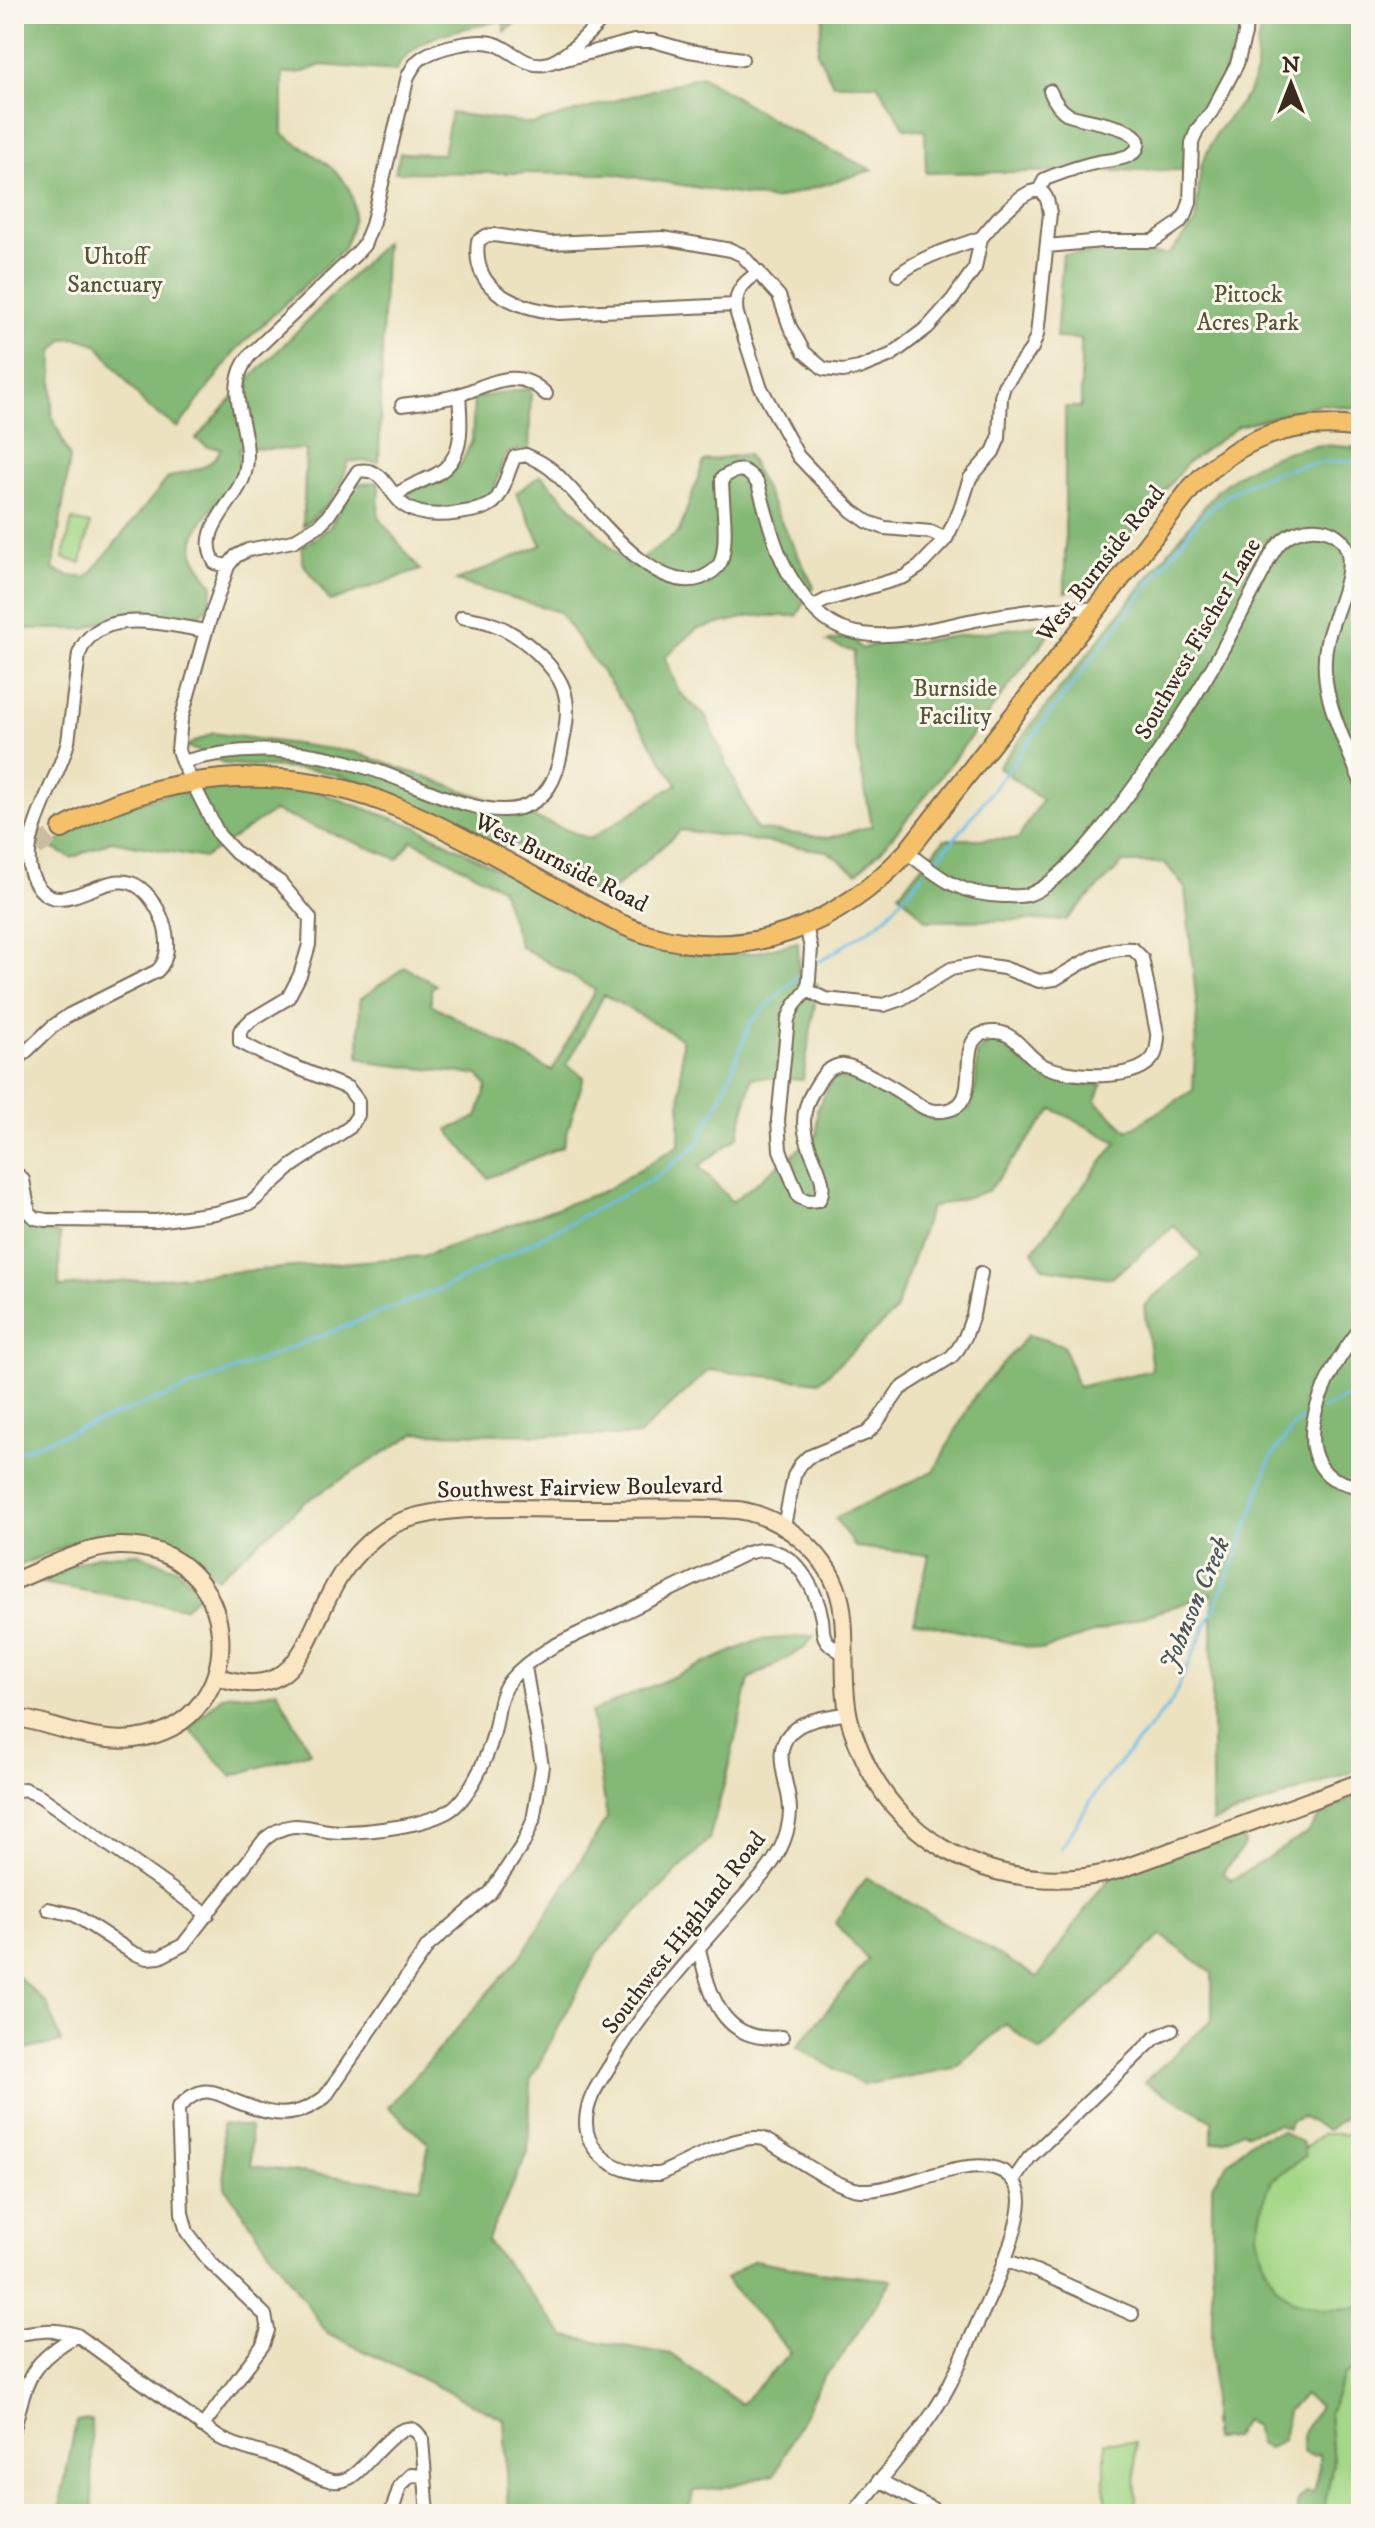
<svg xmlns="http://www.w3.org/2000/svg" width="1375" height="2528" viewBox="0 0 1375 2528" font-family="'IM FELL DW Pica',serif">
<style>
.green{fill:#a4d787;stroke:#708052;stroke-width:2}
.forest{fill:#83b874;stroke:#5f7149;stroke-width:2}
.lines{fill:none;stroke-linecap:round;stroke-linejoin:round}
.stream{stroke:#6fbeea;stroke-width:3}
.primary-tunnel{stroke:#c9bda0;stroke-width:18;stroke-dasharray:18 9;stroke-linecap:butt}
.street-casing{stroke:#796a57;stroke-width:16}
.secondary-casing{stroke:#796a57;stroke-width:20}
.primary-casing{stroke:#796a57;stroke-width:22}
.street{stroke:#fff;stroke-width:12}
.secondary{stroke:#fbe6c3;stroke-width:16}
.primary{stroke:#f4c16a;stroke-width:18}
.labels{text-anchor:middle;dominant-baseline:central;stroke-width:6;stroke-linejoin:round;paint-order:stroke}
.park-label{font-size:24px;fill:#555538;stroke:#fbf7ec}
.street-label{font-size:24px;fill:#3b2a1e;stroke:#fbf7ec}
.water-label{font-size:26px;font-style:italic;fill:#4b565b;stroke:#fbf7ec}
</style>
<rect width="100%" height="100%" fill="#fbf7ec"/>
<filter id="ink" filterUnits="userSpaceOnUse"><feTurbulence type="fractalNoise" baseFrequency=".0125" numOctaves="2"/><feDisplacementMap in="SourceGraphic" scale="16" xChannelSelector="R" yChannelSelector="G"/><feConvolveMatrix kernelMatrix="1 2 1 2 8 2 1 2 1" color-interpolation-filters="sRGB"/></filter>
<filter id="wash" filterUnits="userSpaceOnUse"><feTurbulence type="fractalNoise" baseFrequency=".006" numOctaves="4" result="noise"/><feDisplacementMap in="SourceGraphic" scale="32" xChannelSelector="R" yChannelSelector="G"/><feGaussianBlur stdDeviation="1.8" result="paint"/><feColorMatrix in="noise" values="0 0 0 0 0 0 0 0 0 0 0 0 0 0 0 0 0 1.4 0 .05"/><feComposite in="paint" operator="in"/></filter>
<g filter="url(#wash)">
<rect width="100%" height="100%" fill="#ece2c0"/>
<path class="green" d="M72,520l18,4 -9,39 -18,-5z
M1322,2134h39v184l-93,-16 -19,-89 12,-31z
M1361,2366v148h-38l10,-51 -4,-50 15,-38z
M1135,2442l1,62h-31v-62z"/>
<path class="forest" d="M14,14h511l-20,18 -2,-12c-39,10 -88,12 -107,51l-75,-6 -17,7 -21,2v60c47,33 92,50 60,115l-106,100 -59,79 -32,-22 -49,-62 -19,-6 -14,1 -11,12 -1,64 18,43 -17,112 17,6 17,2 81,-100c22,-10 42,-5 53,-30l-13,-1 -12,-8 54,-60 135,-137 -6,220 -31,-1c-5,27 -23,49 -45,65l3,-76 -67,-2c0,11 1,21 -4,31 -12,22 -47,46 -41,75 2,10 13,22 19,31l-5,22 -9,8 -11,3 -81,1 -21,10h-72z
M824,14h417l-3,29 -18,40 -27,45 -6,19 -4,23 -257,3 -1,-42 -20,-3 -28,-44h-44l-16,-32z
M1263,14h98v395l-40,-5 -82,22 -52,37 -100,126 -22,3v-185h16v-68l-25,-1 7,-84h106l26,-30 6,-58 15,-33 31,-38 9,-22 1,-27z
M701,76l87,53 84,41 -98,30 -160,-26 -219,-2 5,-19 43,1 8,-41 82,11z
M531,388l-2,63c-35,-8 -25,28 -39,46 -9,11 -54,15 -67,11 -8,-2 -16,-6 -24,-9l18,-10 24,-8 20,-17 11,-23 2,-43z
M1323,445l38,3v1321l-149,53v-228l-170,56 -128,-29 15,-66 -74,-8 -20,-29 99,-47 41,-76 53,-60 35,10 15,42 74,-17 -8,-64 58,-51 -28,-29 -62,52 -68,-10 -11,-17 84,-109 -64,-33 -65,82 -58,17 -35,104 -76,70 -110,-12 -71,66 -222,-3 -111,69 -88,76 -31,-26 -38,-19 -54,1 -80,34v-351l20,12 26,5 -1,53 364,-31 181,-65 75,-46 3,-106 -78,-44 -37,70 17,12 -21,69 -75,32 -40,-48 29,-13 10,-31 -9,-11 -104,-12 -15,-6 1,-58 45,-32 31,18 -5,4v15l121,67 43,-81 -75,-44 -19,-58 -89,-48 -14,19 -124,-48 -70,47 -93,-17 -39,17 -22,-11 50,-32 86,-27 68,-4 61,7 102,36 198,103 77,25 60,-2 46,-11 1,36 19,6 -15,96 -51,-3 -14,60 -39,29 33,36 85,-67v-26l16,-30 20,-2 81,44 36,-13 6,-24 1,-32 17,-11c21,6 15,11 29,22 22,18 52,19 79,22l-6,16 32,30 65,-41 4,-80 -12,-122 -20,-25h-42l-57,57 -139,1 -28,-28 46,-54h73l24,-39 -44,-33 218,-275c31,-28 66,-43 107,-47z
M747,454l67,133 -17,29h-45l-55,13 -32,28 14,35 27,25 50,112 72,9 44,-12 -21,-110 3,-64 -27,-10 24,-6 10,13 29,-10 16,4 152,-21 -138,181 -39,47 -24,23 -30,-22 -146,-21 -77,68 -41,-21 -8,-16 -38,-16 -18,1 -132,-63 -51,-13 -90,-6 -40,-18 27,-13 141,19 128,45 108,42 87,-55 -34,-54 -84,-118 -103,-31 86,-36 -26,-52 25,-18 89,92 49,-35 25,-71z
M379,482l-1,35 42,53 -90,31 -28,-39v-15l27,-19 26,-44z
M136,1553l40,15 26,24 -18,16 -155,-27 67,-25z
M814,1636l-11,13 -54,30 -22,95 -18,65 -110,112 -68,128 -3,73 -41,89 78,95 105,18 71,50 50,-51 -66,-74 29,-19 64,12 74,8 -51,78 -18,19 -48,97 -57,15 -25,2 -2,12 -10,11h-172l-5,-95 -177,-86 -102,-146 -3,-63 28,3 1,39 170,21 8,-44 -41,-36 133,-151 86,-138 -16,-106 168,-72z
M277,1690l33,62 -79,24 -42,-48 33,-32 10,-2 27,1z
M1361,1793v317l-13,5 -20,15 -27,-13 -11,5 -2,7 -10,-5 -30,9 -6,-2 -18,10 -12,2v-23l-68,-38 68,-62v-47l-51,-38 -120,117 -35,-28 -52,44 -91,17 -66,-38 71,-87 -33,-37 31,-46 171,100 65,-90 17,-17 93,-35 28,2 5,5c-5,13 -15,18 -22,31l9,7 75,-47 16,-20z
M14,1973l33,31 14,38 -47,10z
M1281,2131l21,12 3,13 -33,24 -8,19 -7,36 7,28 12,23 17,15 31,8 29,-1 8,-3v61l-17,9 -15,38 4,50 -10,51h-25c-3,-11 0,-14 8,-22l7,1 6,-26v-13l-7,2 -10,-4v-17l17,-29 -15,-11 -16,16 -5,29 -15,9 -9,-4 -4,-19 -11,-6 -11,18 -21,1v-254l16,-22 22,-22z
M91,2420l2,94h-37l4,-8 16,-85z"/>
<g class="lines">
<path class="stream" d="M931,866l30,-35 238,-312c9,-8 19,-18 29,-24 34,-23 93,-38 133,-32
M819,962l63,-41 41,-46
M1322,1409l30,-15 9,-10
M14,1453l164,-61 272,-107 204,-106 43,-34 30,-61 23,-61 54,-53
M1061,1848l42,-66 68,-79 65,-144 34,-100 27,-37 15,-7"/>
</g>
</g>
<g filter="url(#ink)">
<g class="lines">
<path class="primary-tunnel" d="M14,863l48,-34"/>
<defs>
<path id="street" d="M558,61l76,-20h20l35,10 53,8
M1039,190l6,-11c18,-7 36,-14 54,-17 11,-2 36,-3 39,-16 6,-20 -55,-25 -69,-31 -9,-5 -15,-14 -19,-24
M1047,246l55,-5h51l26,-18 7,-9 4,-12 2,-59 5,-13 15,-19 25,-47 8,-30 1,-20
M759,272c-17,11 -26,21 -22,42l23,72 38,70 17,18 37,37 16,11 17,6 46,4 15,7
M898,275c24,-19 54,-27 83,-37
M735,305l-176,8c-41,-5 -88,-20 -81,-72l8,-5 8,-1 56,8 113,-5 68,12 11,5 37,41 11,31 14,25 20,17 19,2 16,-3 32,-13 37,-28 25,-28 22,-31 6,-30 17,-20 22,-20 10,-6 9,-2
M402,405c19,-3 39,-4 56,-10 31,-9 58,-31 88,-1
M396,495c12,-9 25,-13 39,-20 31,-16 26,-51 24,-80
M228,566l-13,-3c-21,-37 25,-60 31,-95 7,-41 -26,-77 4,-113l106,-101 8,-9 8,-20 36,-149c4,-7 7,-14 15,-19 16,-10 55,-19 72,-13 18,6 29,23 50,20 20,-3 48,-36 63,-50
M813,607l13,-7 78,-23 15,-10 27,-28 13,-27 11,-34 23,-26 6,-14 2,-41 3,-11 28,-38 5,-13 13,-122c-2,-9 -2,-18 -11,-23
M182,762c64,-19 130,-13 192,8 41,13 104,49 146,38 27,-8 36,-29 41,-55 3,-18 8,-36 5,-54 -4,-30 -46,-66 -74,-75 -9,-4 -20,-5 -30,-7
M907,852c32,25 52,43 96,44 7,0 16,1 24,-1 56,-16 171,-199 200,-254 12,-23 24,-46 36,-69 5,-11 10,-23 19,-31 16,-16 51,-18 63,4 13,24 -11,67 -17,93 -13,50 15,98 33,144
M806,926l5,22 -2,32 -2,10 -13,16 -6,13 -10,101 2,30 19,47 9,4 11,-1c17,-28 -35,-61 -6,-109 4,-7 8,-14 14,-20 5,-3 11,-7 17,-6 11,1 50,23 60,30 11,6 20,16 33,16 59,1 5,-82 59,-79 21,1 30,25 48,34 24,11 94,17 110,-10 3,-5 3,-12 4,-18l-16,-80 -9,-9c-29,-3 -54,16 -78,30l-16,2 -35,-13 -28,-4 -25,5 -50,30 -17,6 -59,-6 -18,-9
M14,1063l38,-36 17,-12 88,-44c24,-22 1,-79 -26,-88 -32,-11 -77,44 -99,-7 -15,-35 27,-98 36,-134l11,-88c19,-50 87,-29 127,-23
M14,1171l9,9 6,33 6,5 11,2 110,1 59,-8 36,-10 41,-37 58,-39 8,-12v-14l-10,-13 -83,-33 -25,-13v-11l11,-11 37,-22 12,-23 9,-30 1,-27 -30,-36 -44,-29 -17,-18 -37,-73 -4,-12 3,-30 25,-89 22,-65 8,-10 12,-6 45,-9 25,-15 10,-10 30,-45c26,-5 30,23 47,35 16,11 36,10 54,7 11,-2 26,-3 35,-11 11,-11 13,-31 21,-45l11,-2c9,4 18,8 26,15 34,29 97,126 149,108 9,-4 19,-10 21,-20 6,-25 0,-55 0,-80 16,-11 24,-11 36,6 9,30 16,65 32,92 9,15 22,33 35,43 41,32 110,8 155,0 39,-8 76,-12 116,-10
M1361,1328c-26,32 -73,108 -34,146 8,8 23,10 34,14
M784,1526l10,-50 6,-11 8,-8 59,-24 8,-8 25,-36 51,-32 7,-8 7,-12 8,-22 8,-42
M848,1713c-16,3 -35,5 -49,13 -34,21 -8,56 -9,86 -1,22 -10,41 -23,58 -52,61 -111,120 -153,189 -7,12 -16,24 -22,37 -22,51 21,80 67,78 27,-11 78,-42 105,-35 24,13 71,49 96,51 41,2 103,-34 137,-21 13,4 23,18 23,32 -1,30 -26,88 -39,115 -16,33 -28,68 -49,98 -24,35 -53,67 -79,100
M14,1791l10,-2 16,7 168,119
M48,1909l27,6 58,38 14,5 13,-1 23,-12 82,-106c31,-25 45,-6 80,-7 30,-1 76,-6 102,-20 21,-11 40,-54 46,-76 6,-20 4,-41 18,-57 25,-29 66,-44 99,-60 46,-22 91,-44 137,-66 8,-2 17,-5 25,-2 28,6 45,42 50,68 1,6 0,13 3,19 3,7 12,11 19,16
M699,1949c11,48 24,95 83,88
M1013,2181l16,-23 126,-120 17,-8
M1004,2260l32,11 96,43
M14,2335c22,-4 41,-7 63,0l141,102c22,12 42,14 65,23 15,6 30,17 46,20 6,2 13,1 18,-1 20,-7 58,-77 75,-39l6,74
M202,2427l61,-82 5,-15 -3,-15 -55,-53 -23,-30 -5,-19 -4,-105c9,-9 20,-19 33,-16 8,1 17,6 24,9 36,14 57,21 90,-4l103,-151 62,-53 33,-49 10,-23 9,-55 -17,-99
M14,2428c14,-51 15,-65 63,-93
M879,2480l63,34
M391,2514l9,-28 11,-11 14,1"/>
<path id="secondary" d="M14,1581c33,-13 69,-34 104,-35 127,-3 140,177 16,193 -41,5 -80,-15 -120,-22
M216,1676c88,32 89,-48 126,-103 12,-18 28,-34 47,-46 45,-26 144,-18 198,-18 50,0 101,-2 151,1 46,7 93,45 103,93 7,35 0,73 7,109 2,14 8,28 13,40 43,103 153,147 258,118l242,-88"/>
<path id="primary" d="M62,829c97,-57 216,-67 322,-27 62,24 121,59 179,91 28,15 56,33 87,42 98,29 190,-11 257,-83l285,-365c46,-49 101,-70 169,-59"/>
</defs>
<use href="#street" class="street-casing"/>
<use href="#secondary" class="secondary-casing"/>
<use href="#primary" class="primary-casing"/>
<use href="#street" class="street"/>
<use href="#secondary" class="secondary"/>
<use href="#primary" class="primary"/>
</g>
</g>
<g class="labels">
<g class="park-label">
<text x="115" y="257">Uhtoff<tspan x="115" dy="28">Sanctuary</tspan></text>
<text x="1248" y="295">Pittock<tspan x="1248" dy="28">Acres Park</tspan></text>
<text x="955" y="689">Burnside<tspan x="955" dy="28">Facility</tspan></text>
</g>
<g class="street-label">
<text transform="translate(1101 564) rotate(-52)">West Burnside Road</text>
<text transform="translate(1198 639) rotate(-60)">Southwest Fischer Lane</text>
<text transform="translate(561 863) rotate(27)">West Burnside Road</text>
<text transform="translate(580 1488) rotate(-1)">Southwest Fairview Boulevard</text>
<text transform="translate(684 1933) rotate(-52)">Southwest Highland Road</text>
</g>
<g class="water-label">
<text transform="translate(1195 1604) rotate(-67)">Johnson Creek</text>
</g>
</g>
<rect width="1375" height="2528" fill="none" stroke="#fbf7ec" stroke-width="48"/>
<g transform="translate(1291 84)" stroke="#fbf7ec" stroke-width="6" paint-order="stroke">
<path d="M0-6L14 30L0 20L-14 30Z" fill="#3b2a1e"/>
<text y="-12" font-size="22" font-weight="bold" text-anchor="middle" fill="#3b2a1e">N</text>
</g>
</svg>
